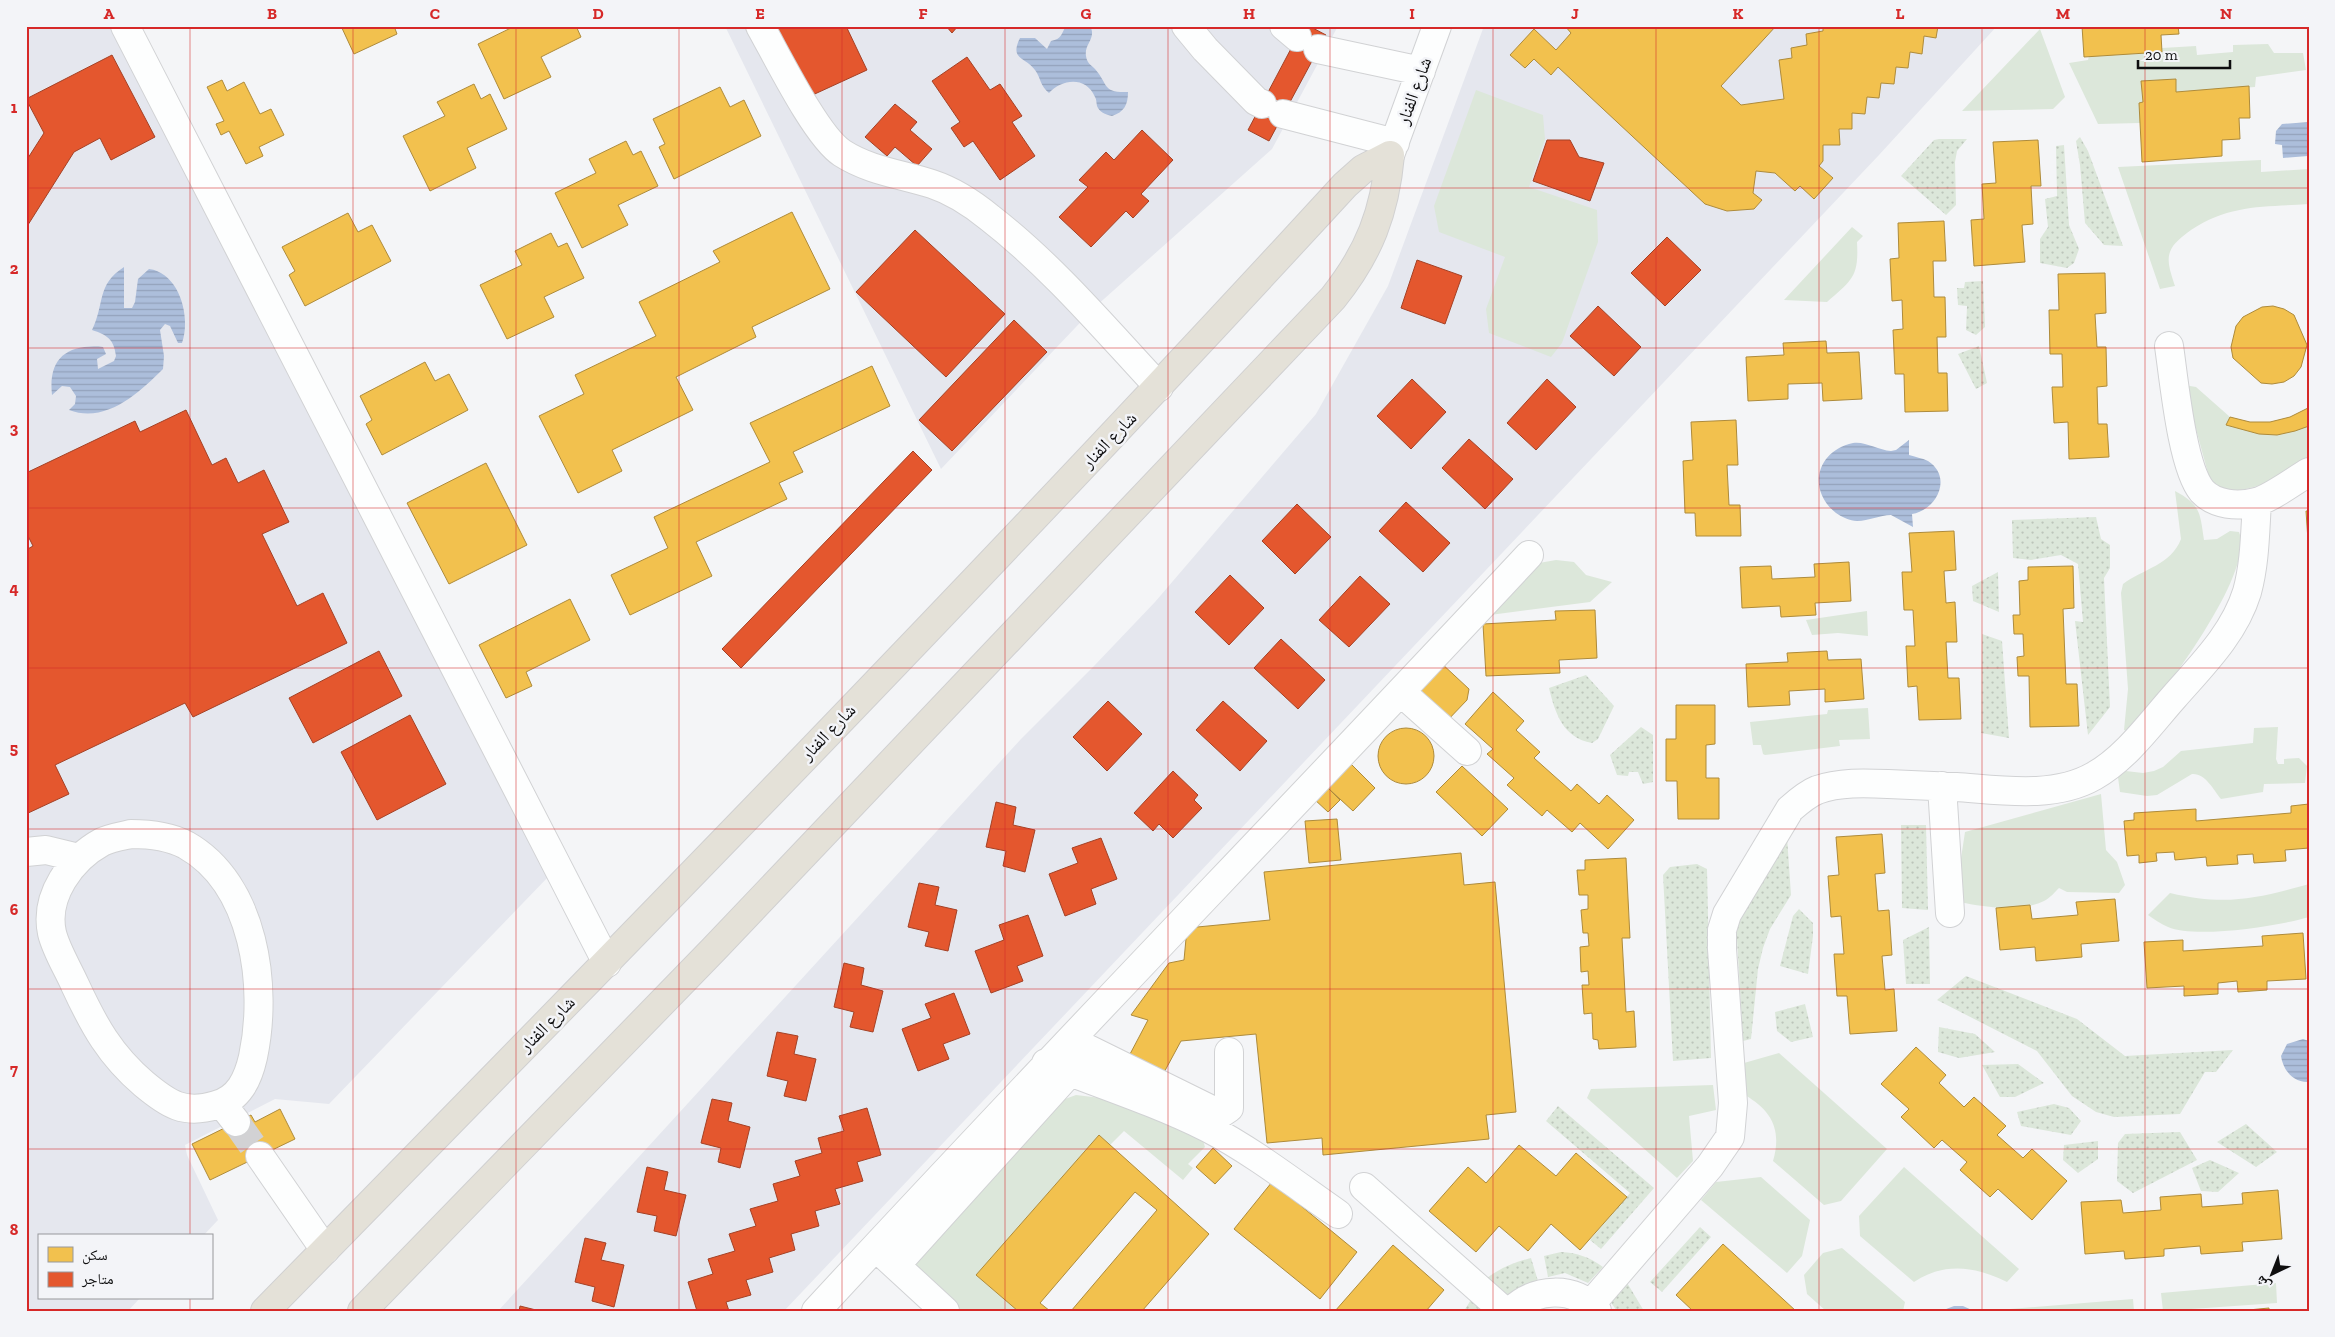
<svg xmlns="http://www.w3.org/2000/svg" width="2335" height="1337" viewBox="0 0 2335 1337" font-family="'Zilla Slab','Noto Naskh Arabic',serif">
<style>
.built{fill:#e5e7ee}
.grass{fill:url(#grass-dots)}
.garden{fill:#dce7da}
.water{fill:url(#water-rules)}
.homes{fill:#f2c14e;stroke:#ae8b3b}
.shops{fill:#e4572e;stroke:#a44125}
.lines{fill:none;stroke-linecap:round;stroke-linejoin:round}
.minor-tunnel{stroke:#d2d2d4;stroke-width:28;stroke-dasharray:28 14;stroke-linecap:butt}
.minor-casing{stroke:#d1d2d4;stroke-width:30}
.major-casing{stroke:#d0d0d1;stroke-width:30}
.minor{stroke:#fdfefe;stroke-width:28}
.major{stroke:#e4e1d8;stroke-width:28}
.grid{fill:none;stroke:#d62828;stroke-width:1;stroke-opacity:0.55}
.labels{text-anchor:middle;dominant-baseline:central;stroke-width:5;stroke-linejoin:round;paint-order:stroke}
.street-label{font-size:18px;fill:#0e0e0f;stroke:#f3f4f8}
.neatline{fill:none;stroke:#d62828;stroke-width:2}
.grid-label{font-size:16px;text-anchor:middle;font-weight:bold;fill:#d62828}
</style>
<defs>
<pattern id="grass-dots" width="8" height="8" patternUnits="userSpaceOnUse" patternTransform="scale(1.25)"><rect width="8" height="8" fill="#dce7da"/><path d="M2 2h.1M6 6h.1" fill="none" stroke="#bcc5ba" stroke-width="1.8" stroke-linecap="round"/></pattern>
<pattern id="water-rules" width="6" height="5" patternUnits="userSpaceOnUse" patternTransform="scale(1.25)"><rect width="6" height="5" fill="#acbedb"/><path d="M0 2.5h6" fill="none" stroke="#93a2bb"/></pattern>
</defs>
<rect width="100%" height="100%" fill="#f4f5f7"/>
<path class="built" d="M26,26h85l439,849 -221,229 -54,-5 -90,46 2,10 31,65 -15,16h-164v62h101l-12,13h-102z
M725,26h613l-66,123 -177,158 -154,162z
M1484,26h513l-118,129 -1095,1156h-286l523,-572 73,-73 61,-64 161,-188 72,-128z"/>
<path class="grass" d="M2080,137l8,14 35,95 -19,-1 -19,-22 -5,-58 -4,-24z
M1939,139h28l-10,12 -2,11 1,43 -10,10 -45,-39 33,-36z
M2064,145l5,80 10,24 -5,14 -7,5 -27,-5v-24l8,-12 -3,-28 12,-3 -1,-50z
M1983,281l2,46 -9,8 -10,-5 1,-24 -9,-1 -1,-17h7l1,-6z
M1979,346l8,37 -11,6 -18,-35z
M2096,517l5,22 9,6v23l-6,10 6,129 -22,28 -13,-114 8,1 -5,-58 -17,-9 -30,5 -18,-2 -1,-38z
M1998,572l1,40 -26,-11 -1,-15z
M1982,634l20,7 7,97 -28,-5z
M1586,675l28,31 -16,33 -6,4c-29,-5 -37,-30 -43,-55z
M1641,727l12,8v47l-10,2 -5,-12h-9l-1,4 -11,-1 -7,-20z
M1901,825h25l2,85 -26,-2z
M1787,837l4,58 -21,34 -7,19 -5,21 -7,70 -8,2 -7,-118z
M1697,864l10,5 4,189 -38,3 -10,-186 7,-8z
M1799,909l14,14v13l-5,38 -28,-8 13,-50z
M1929,927l1,57h-24l-3,-44z
M1966,976l111,43 48,37 108,-6 -17,22h-11l-25,42 -66,3 -18,-5 -24,-16 -35,-45 -100,-51z
M1805,1004l8,33 -22,5 -14,-11 -2,-19z
M1939,1027l36,7 20,18 -36,6 -21,-6z
M2018,1064l26,19 -29,14h-15l-18,-32z
M2054,1104l15,4 12,13 -10,14 -50,-9 -4,-14z
M1558,1106l96,82 -53,61 -11,-9 40,-47 -84,-72z
M2246,1124l31,28 -21,15 -39,-25z
M2180,1132l17,28 -64,33 -16,-12 1,-38 7,-9z
M2098,1141v18l-20,14 -15,-13 1,-15z
M2210,1160l29,13 -21,19 -17,-1 -9,-23z
M1700,1227l11,10 -49,55 -12,-10z
M1561,1252c17,1 28,5 42,15l-15,16 -23,-10 -17,4 -4,-21z
M1531,1258l7,23 -25,10 -12,9 -20,-17c15,-13 30,-20 50,-25z
M1626,1281l18,30h-27l-8,-11z
M1472,1298l14,13h-22z"/>
<path class="garden" d="M2040,29l25,68 -12,12 -91,2z
M2268,44l6,9h29l3,17 -50,7 -1,10 -79,5v-13l-34,2 1,21 -4,1 1,20 -42,1 -29,-61 19,-3 1,-4 73,-4v-4l34,-2 1,9 36,-3v-7z
M1476,90l67,25 2,24 -16,48 68,23 1,32 -36,101 -11,14 -62,-24 -3,-24 19,-52 -66,-25 -5,-26z
M2261,160v12l48,-3v35c-45,3 -79,0 -118,26 -8,6 -18,13 -21,22 -4,10 2,24 5,34l-15,3 -42,-122z
M1852,227l11,9 -6,6c2,35 -5,38 -30,60l-43,-2z
M2184,385l12,2 34,30 -3,8 32,9 50,-8v40c-19,9 -65,29 -86,24 -7,-2 -10,-7 -14,-13z
M2175,491c26,14 25,22 29,49l13,-1 13,-8 9,1c17,42 -81,167 -108,201l-7,-3 4,-41 -7,-96 2,-9c20,-15 48,-19 58,-45z
M1556,560l18,2 12,13 26,7 -22,20 -100,13 49,-52z
M1867,611l1,25 -30,-3 -26,2 -6,-15z
M1868,708l2,31 -31,1 1,6 -75,9 -2,-1 -2,-9h-8l-3,-23 77,-8 1,-4z
M2278,727l-2,32 2,5h6v-5l15,-1 8,8 -2,17 -41,1 -1,8 -42,7c-8,-10 -16,-26 -29,-25l-35,21 -10,1 -27,-4 -3,-22 26,3 11,-2 9,-4 18,-16 72,-8 1,-15z
M2101,794l5,56 11,12 8,23 -6,8 -52,-1 -8,-4c-4,4 -9,10 -15,13 -26,12 -58,6 -85,1l1,-37 5,-33z
M2309,884v33c-29,9 -114,22 -141,10 -7,-3 -14,-8 -20,-12l22,-22c55,13 86,6 139,-9z
M1779,1053l108,96 -46,52 -17,4 -51,-44c9,-31 -1,-50 -28,-66l-1,-32z
M1713,1085l3,25 -27,6 4,45 -16,17 -90,-80 4,-9z
M1076,1095l33,4 93,38 3,10 -17,17 5,4 -10,12 -59,-49 -14,14 -11,-10 -123,140 42,36h-62l-45,-42 154,-170z
M1904,1167l115,102 -12,13c-32,-16 -63,-20 -93,0l-54,-46 -1,-20z
M1761,1177l49,43 -8,36 -15,17 -86,-73 15,-18z
M1842,1248l63,54 -2,9h-77l-19,-17 -3,-19 19,-22z
M2276,1283l1,20 -114,8 -2,-18z
M2133,1299l1,12h-124v-2z"/>
<path class="water" d="M1066,26h24c7,12 -6,18 -4,30 1,7 5,9 9,13 14,16 7,24 33,23 0,13 -4,20 -16,24 -5,-1 -11,-3 -14,-8 -2,-3 -1,-8 -3,-11 -9,-21 -33,-18 -46,-4 -9,-7 -8,-15 -14,-23 -9,-13 -26,-10 -15,-32h15l12,11 4,-8c11,-2 10,-7 15,-15z
M2309,122l-1,34 -25,2 -1,-13 -7,-1 1,-13 6,-7z
M124,267v41h8l3,-6 3,-23 11,-10c31,4 42,49 33,74h-4l-8,-17 -5,-2 -5,6 4,26 -1,13c-24,24 -57,55 -94,41l6,-6 1,-8 -6,-9 -8,-1 -10,9c-4,-37 15,-51 51,-48l3,7 -9,5 1,10 16,-8 2,-5c-2,-17 -9,-21 -24,-26 13,-26 4,-45 32,-63z
M1909,440v15c6,2 13,3 19,6 25,16 9,49 -16,53l1,13 -22,-12c-11,0 -22,6 -34,6 -7,0 -15,-4 -21,-8 -29,-23 -20,-62 17,-70 12,-2 25,7 38,8l5,-1z
M2303,1039l6,2v41c-16,1 -26,-12 -28,-26l6,-12z
M1954,1306h9l11,5h-33z"/>
<path class="homes" d="M341,26h53l3,8 -43,20z
M515,26h61l5,11 -40,20 10,20 -47,22 -26,-55z
M1565,26h211l-55,60 20,19 43,-6 -5,-39 13,-2 -1,-10 16,-3 -1,-11 17,-3v-5h115l-2,12 -12,-2 -2,18 -12,-2 -2,16 -12,-1 -2,17 -13,-1 -2,15 -12,-1 -2,17 -13,-1v16h-13l1,16h-17v16l-4,5 14,12 -19,21 -14,-13 -5,5 -20,-18 -19,-2 -3,22 9,7 -8,9 -27,2 -22,-7 -147,-137 -7,8 -17,-16 -9,9 -15,-13 24,-26 22,21 15,-17z
M2082,26h96l1,8 -18,1 1,17 -78,5z
M2176,79v13l73,-6 1,32h-11l1,21 -18,1v16l-80,6 -3,-59 4,-1 -2,-21z
M222,80l5,11 17,-9 16,32 11,-5 13,26 -25,12 4,9 -17,8 -17,-33 -8,4 -5,-11 8,-3 -17,-34z
M474,84l7,15 9,-5 17,35 -40,19 9,20 -46,23 -27,-55 42,-20 -8,-14z
M720,87l10,20 14,-7 17,36 -87,43 -15,-32 6,-3 -12,-25z
M2038,140l3,46h-10l2,38 -11,1 3,37 -51,4 -3,-46 13,-1 -2,-35 14,-1 -3,-41z
M626,141l7,14 8,-4 17,35 -40,19 10,20 -46,23 -27,-55 41,-20 -7,-14z
M792,212l38,77 -78,38 4,10 -80,40 17,33 -81,40 10,21 -44,22 -39,-77 45,-22 -9,-19 81,-39 -17,-34 81,-40 -7,-11z
M348,213l10,19 14,-7 19,36 -86,45 -16,-31 6,-4 -13,-24z
M1944,221l2,40h-13l1,36h11l1,40h-9l1,36h9l1,38 -43,1 -1,-38h-9l-2,-44 10,-1 -1,-29 -10,1 -2,-42 9,-1 -1,-35z
M551,233l7,14 9,-4 17,35 -40,19 10,20 -47,22 -27,-54 42,-20 -7,-14z
M2105,273l1,40 -11,1 2,33h9l1,39 -10,1 1,37h9l2,33 -40,2 -1,-37 -14,1 -2,-36h11l-1,-33h-12l-1,-44h10l-1,-36z
M2273,306l11,3 10,6 13,30 -6,22 -7,9 -10,6 -12,2 -11,-1 -28,-25 -2,-11 5,-21 7,-9 19,-10z
M1826,341l1,12 32,-1 3,47 -39,2 -1,-18 -34,1v15l-40,2 -2,-44 38,-2 -1,-12z
M425,362l10,19 14,-7 19,36 -86,45 -16,-31 6,-4 -12,-24z
M872,366l18,40 -97,46 10,20 -24,11 8,16 -91,43 16,34 -82,39 -19,-40 57,-27 -14,-31 116,-55 -20,-39z
M2308,408l1,18 -14,5 -18,4 -18,-1 -33,-9 4,-8 20,5h20l20,-5z
M1736,420l2,45h-11l2,40h11l1,31h-45l-1,-23h-10l-2,-52 10,-1 -2,-38z
M486,463l41,82 -78,39 -42,-81z
M2306,511h3v44z
M1954,531l2,39 -12,1 2,32 9,-1 2,40h-11l2,36h11l2,41 -42,1 -2,-34 -9,1 -2,-41h9l-2,-36h-9l-2,-38h10l-3,-39z
M1849,562l2,39 -36,2 1,12 -35,2 -1,-11 -38,2 -2,-41 31,-1 1,13 43,-2 -1,-13z
M2073,566l1,42 -11,1 3,75h11l2,42 -49,1 -1,-51h-11l-1,-19 7,-1 -1,-22h-9l-1,-19h7l-1,-34 9,-1v-13z
M570,599l20,41 -64,32 6,14 -26,12 -27,-53z
M1595,610l2,48 -38,2 1,13 -74,3 -3,-52 73,-4 -1,-9z
M1827,651l1,9 33,-1 3,40 -39,3v-13l-36,2 1,14 -42,2 -2,-43 42,-2 -1,-9z
M1440,662l29,27 -2,11 -23,24 -33,-32z
M1493,692l31,29 -8,9 24,22 -6,6 37,33 6,-7 22,20 8,-9 27,25 -26,29 -28,-26 -8,9 -25,-22 -5,6 -35,-31 7,-7 -27,-24 6,-5 -28,-25z
M1676,705h39v39l-9,1v33h13v41h-41l-1,-38h-11v-42h10z
M1378 756a28 28 0 1 1 56 0a28 28 0 1 1-56 0Z
M1351,764l24,24 -22,23 -25,-23z
M1462,766l46,43 -26,27 -46,-44z
M1326,786l14,14 -12,12 -15,-14z
M2309,804v44l-24,2 1,11 -32,2 -1,-9 -16,1 1,9 -31,2 -1,-9 -31,3 -1,-8 -18,1 1,8 -18,2v-8l-12,1 -3,-35 10,-1v-7l62,-4v12l95,-8v-7z
M1337,819l4,41 -32,3 -4,-42z
M1882,834l3,39 -10,1 3,37 11,-1 3,45 -10,1 3,34 9,-1 3,42 -47,3 -3,-38h-10l-3,-42h10l-3,-38 -10,1 -3,-41 11,-1 -3,-38z
M1461,853l3,32 31,-3 21,230 -30,3 3,24 -166,16 -1,-17 -55,5 -11,-109 -75,7 -20,37 -32,-22 19,-36 -17,-5 38,-52 15,-3 3,-32 83,-8 -6,-48z
M1626,858l4,80h-8l4,74 8,-1 2,36 -37,2 -1,-9 -5,-1 -1,-26 -8,1 -2,-29h7l-1,-14 -7,1 -1,-25 9,-1 -1,-13h-5l-2,-23 7,-1v-14h-9l-2,-25h8v-10z
M2115,899l4,42 -38,3 1,13 -46,4 -1,-14 -35,3 -4,-42 34,-3 2,14 46,-4 -2,-13z
M2303,933l3,46 -39,2v9l-29,2 -1,-11 -19,2v11l-34,2v-10l-37,2 -3,-46 39,-2v11l80,-5 -1,-10z
M1916,1047l30,28 -7,8 25,24 10,-10 32,29 -9,9 26,23 9,-9 35,32 -35,39 -34,-31 -8,8 -30,-27 7,-8 -25,-22 -8,8 -33,-31 8,-8 -28,-25z
M280,1109l15,30 -85,41 -18,-36 59,-29 4,7z
M1099,1135l110,99 -67,77h-71l86,-101 -22,-18 -95,111 10,8h-32l-42,-36z
M1519,1145l37,31 20,-23 51,44 -47,53 -29,-26 -23,27 -29,-25 -23,26 -47,-41 39,-44 18,16z
M1213,1148l19,18 -17,18 -19,-17z
M1272,1182l85,70 -37,47 -86,-70z
M2278,1190l4,49 -40,3 1,9 -42,3 -1,-8 -36,3v7l-39,3 -1,-8 -39,3 -4,-52 40,-2 2,13 38,-3 -1,-13 41,-3 1,13 41,-3 -1,-11z
M1723,1244l73,67h-103l-17,-16z
M1393,1245l51,45 -18,21h-91z
M2269,1308v3h-31z"/>
<path class="shops" d="M772,26h74l21,44 -61,28z
M946,26h12l-6,7z
M1303,26h6l17,9 -57,106 -21,-11z
M112,55l43,82 -44,23 -11,-22 -26,14 -48,76v-72l2,2 16,-25 -18,-34z
M967,57l23,33 10,-6 22,32 -10,6 23,34 -35,24 -27,-39 -9,6 -13,-19 9,-6 -28,-41z
M895,104l22,18 -7,8 22,19 -15,17 -22,-19 -8,9 -22,-19z
M1142,130l31,30 -32,34 8,7 -16,17 -7,-7 -35,36 -32,-30 29,-30 -9,-7 27,-28 8,8z
M1547,140h23l9,17 25,6 -14,38 -57,-20z
M915,230l90,84 -59,63 -90,-85z
M1667,237l34,33 -36,36 -34,-33z
M1417,260l45,16 -17,48 -44,-16z
M1598,306l43,41 -27,29 -44,-40z
M1014,320l33,32 -95,99 -33,-31z
M1412,379l34,33 -35,37 -34,-33z
M1547,379l29,28 -40,43 -29,-27z
M186,410l26,55 14,-7 12,25 26,-13 25,52 -27,12 35,72 26,-13 24,50 -154,74 -8,-14 -130,62 14,29 -43,20v-264l7,-4 -7,-14v-59l109,-52 5,11z
M1469,439l44,40 -28,30 -43,-41z
M913,451l19,19 -191,198 -19,-19z
M1406,502l44,41 -27,29 -44,-41z
M1297,504l34,33 -36,37 -33,-33z
M1230,575l34,33 -35,37 -34,-33z
M1360,576l30,28 -41,43 -30,-27z
M1281,639l44,41 -27,29 -44,-41z
M379,651l23,45 -89,47 -24,-45z
M1108,701l34,33 -35,37 -34,-34z
M1223,701l44,40 -27,30 -44,-41z
M410,715l36,69 -69,36 -36,-68z
M1173,771l25,24 -4,5 8,8 -29,30 -14,-14 -6,7 -19,-18z
M996,802l20,5 -3,18 22,5 -10,42 -22,-6 3,-15 -20,-4z
M1101,838l16,41 -26,10 5,15 -31,12 -16,-42 29,-11 -6,-15z
M919,883l20,4 -4,18 22,5 -9,41 -23,-5 4,-14 -21,-5z
M1028,915l15,41 -26,10 6,15 -32,12 -16,-42 29,-11 -5,-15z
M844,963l20,5 -3,17 22,6 -10,41 -23,-5 4,-15 -20,-5z
M954,993l16,41 -27,10 6,15 -31,12 -16,-42 29,-11 -6,-14z
M777,1032l21,4 -4,18 22,5 -10,42 -22,-5 4,-15 -21,-5z
M712,1099l20,4 -4,18 22,6 -10,41 -22,-6 3,-14 -20,-5z
M867,1108l14,47 -24,7 6,19 -28,8 5,15 -25,7 4,15 -28,8 4,16 -26,8 4,14 -27,8 5,15 -25,7 3,9h-32l-9,-29 25,-8 -5,-15 27,-8 -6,-17 27,-8 -6,-17 28,-8 -5,-17 27,-8 -5,-15 27,-8 -4,-15 26,-7 -5,-15z
M647,1167l21,5 -4,18 22,5 -10,41 -22,-5 3,-15 -20,-4z
M585,1238l21,5 -5,17 23,5 -10,42 -22,-6 3,-14 -20,-5z
M520,1306l20,5h-21z"/>
<g class="lines">
<path class="minor-tunnel" d="M236,1122l24,34"/>
<defs>
<path id="minor" d="M125,26l482,937
M760,26c17,30 56,110 82,127 28,18 59,21 90,31 21,7 41,20 58,34 63,49 115,111 169,169
M1186,26l19,23 51,52 6,3
M1284,26l13,11
M1318,49l103,22
M1283,114l112,29
M1390,155l47,-129
M2169,346c5,34 13,121 33,145 13,14 36,16 54,11 14,-3 39,-22 53,-30
M1402,693l65,58
M1942,786l8,127
M131,834c19,0 38,2 55,11 69,39 82,142 67,212 -5,22 -14,42 -37,48 -32,10 -48,-1 -72,-21 -34,-29 -50,-58 -69,-99 -7,-16 -19,-35 -23,-52 -8,-37 19,-74 50,-91 8,-4 20,-6 29,-8z
M26,852l20,-2 33,8
M1074,1042l146,72 9,-6v-56
M1046,1063c54,21 110,39 162,65 46,24 88,57 130,86
M222,1104l14,18
M260,1156l65,94
M1364,1187l140,124
M882,1253l63,58
M896,1265l194,-215
M1591,1304l119,-138 20,-29 3,-34 -11,-154v-19l5,-16 63,-105c8,-7 17,-15 27,-19 22,-8 48,-7 71,-6 23,1 46,2 68,3 44,3 98,12 138,-11 32,-18 56,-52 80,-79 28,-32 60,-63 73,-105 8,-29 8,-60 10,-90
M816,1311c235,-255 477,-503 713,-756
M1511,1311c24,-23 62,-26 86,0"/>
<path id="major" d="M265,1311c364,-371 728,-743 1080,-1126l18,-16 27,-14
M362,1311l352,-362 619,-651c36,-45 52,-86 57,-143"/>
</defs>
<use href="#minor" class="minor-casing"/>
<use href="#major" class="major-casing"/>
<use href="#minor" class="minor"/>
<use href="#major" class="major"/>
</g>
<path class="grid" d="M190,26v1210M353,26v1285M516,26v1285M679,26v1285M842,26v1285M1005,26v1285M1168,26v1285M1330,26v1285M1493,26v1285M1656,26v1285M1819,26v1285M1982,26v1285M2145,26v1285M26,188h2283M26,348h2283M26,508h2283M26,668h2283M26,829h2283M26,989h2283M26,1149h2283M190,1298v13"/>
<g class="labels">
<g class="street-label">
<text transform="translate(1414 91) rotate(-70)">شارع الفنار</text>
<text transform="translate(1109 440) rotate(-46)">شارع الفنار</text>
<text transform="translate(828 732) rotate(-46)">شارع الفنار</text>
<text transform="translate(547 1024) rotate(-45)">شارع الفنار</text>
</g>
</g>
<rect width="2335" height="1337" fill="none" stroke="#f3f4f8" stroke-width="55"/>
<rect x="38" y="1234" width="175" height="65" fill="#f3f4f8" stroke="#97989b"/>
<rect x="48" y="1247" width="25" height="15" fill="#f2c14e" stroke="#97989b"/>
<text x="82" y="1260" font-size="15" fill="#0e0e0f">سكن</text>
<rect x="48" y="1272" width="25" height="15" fill="#e4572e" stroke="#97989b"/>
<text x="82" y="1284" font-size="15" fill="#0e0e0f">متاجر</text>
<g transform="translate(2272 1274) rotate(223)" stroke="#f3f4f8" stroke-width="4" paint-order="stroke">
<path d="M0-4L9 19L0 12L-9 19Z" fill="#0e0e0f"/>
<text y="-8" font-size="14" font-weight="bold" text-anchor="middle" fill="#0e0e0f">ش</text>
</g>
<path d="M2138 60v8h92v-8" fill="none" stroke="#0e0e0f" stroke-width="2.5"/>
<text x="2145" y="60" font-size="15" fill="#0e0e0f" stroke="#f3f4f8" stroke-width="4" paint-order="stroke">20 m</text>
<rect x="28" y="28" width="2280" height="1282" class="neatline"/>
<g class="grid-label">
<text x="109" y="19">A</text>
<text x="272" y="19">B</text>
<text x="435" y="19">C</text>
<text x="598" y="19">D</text>
<text x="760" y="19">E</text>
<text x="923" y="19">F</text>
<text x="1086" y="19">G</text>
<text x="1249" y="19">H</text>
<text x="1412" y="19">I</text>
<text x="1575" y="19">J</text>
<text x="1738" y="19">K</text>
<text x="1900" y="19">L</text>
<text x="2063" y="19">M</text>
<text x="2226" y="19">N</text>
<text x="14" y="113">1</text>
<text x="14" y="274">2</text>
<text x="14" y="434">3</text>
<text x="14" y="594">4</text>
<text x="14" y="754">5</text>
<text x="14" y="915">6</text>
<text x="14" y="1075">7</text>
<text x="14" y="1235">8</text>
</g>
</svg>
